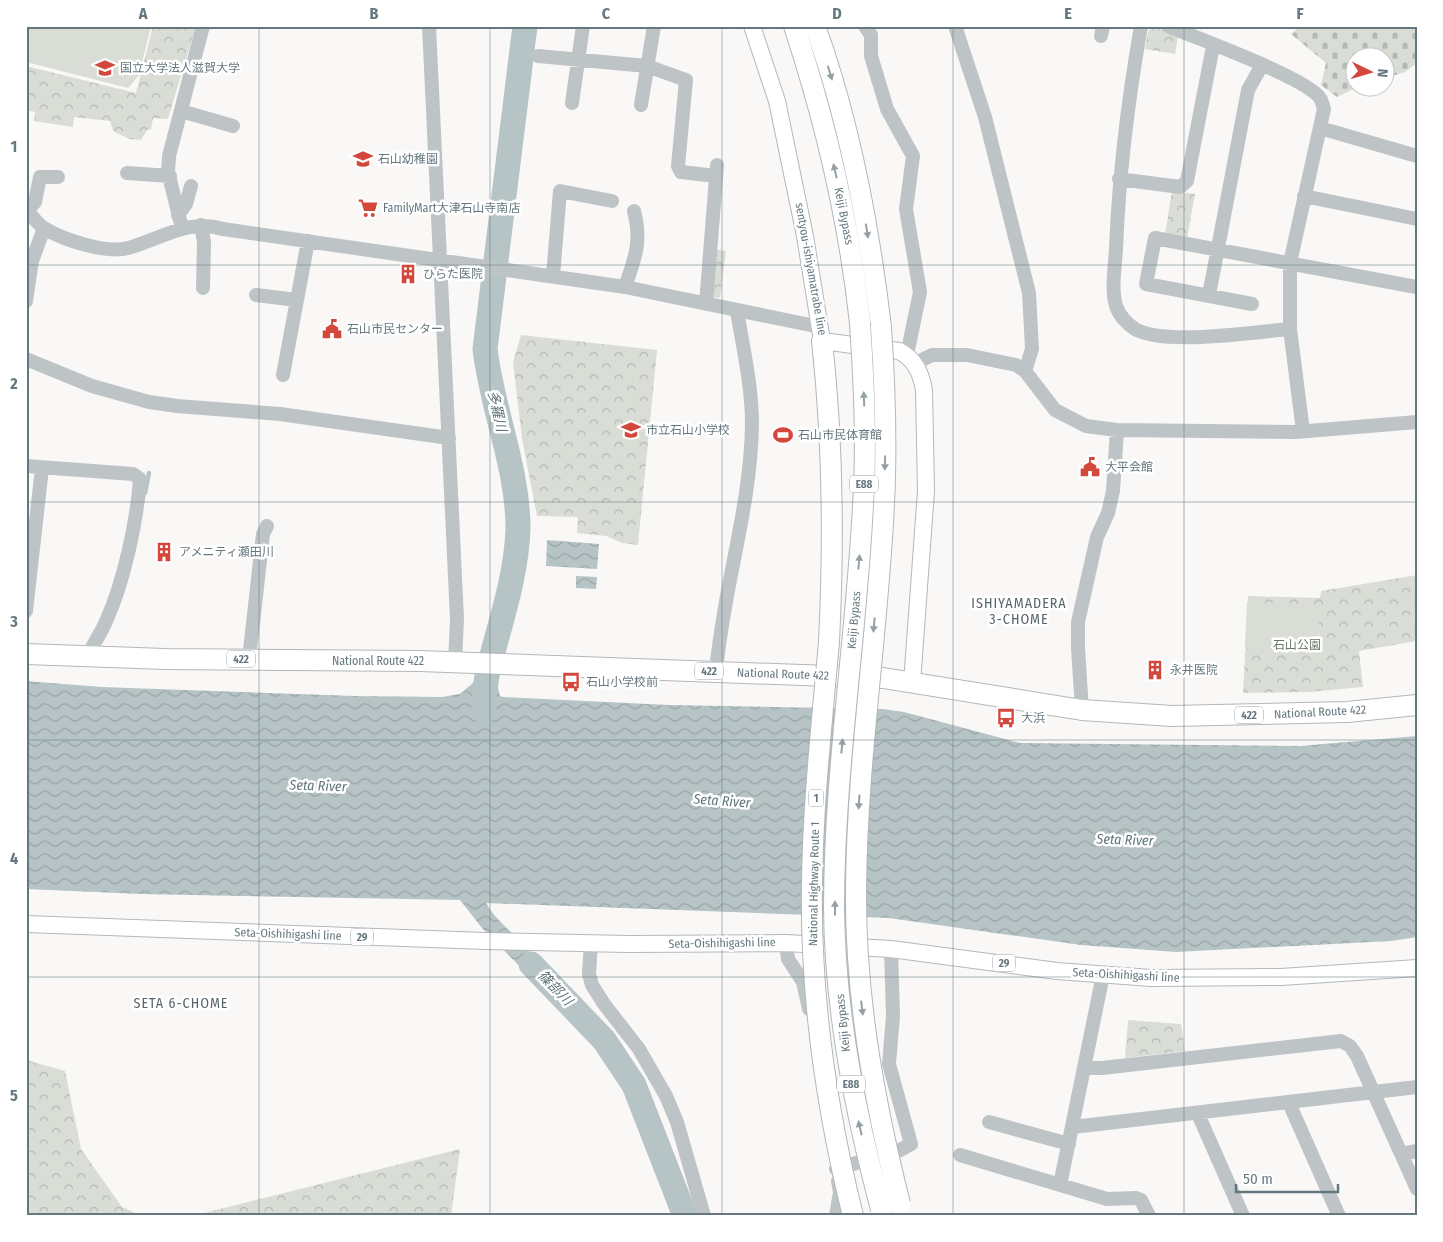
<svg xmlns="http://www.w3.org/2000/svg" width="1443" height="1242" viewBox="0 0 1443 1242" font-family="'Fira Sans Condensed','Noto Sans JP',sans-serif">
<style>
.forest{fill:url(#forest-crowns)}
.cemetery{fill:url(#cemetery-stones)}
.pitch{fill:#daddd6}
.water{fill:url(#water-waves)}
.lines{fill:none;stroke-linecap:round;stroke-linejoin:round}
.stream{stroke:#b7c4c6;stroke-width:4.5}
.river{stroke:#b7c4c6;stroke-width:25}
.major-casing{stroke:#b2b8bb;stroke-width:18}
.highway-casing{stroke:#b2b7ba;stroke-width:22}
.minor{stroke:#bec4c6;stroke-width:14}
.major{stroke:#fff;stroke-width:16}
.highway{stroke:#fff;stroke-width:20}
.highway-bridge-casing{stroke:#b2b7ba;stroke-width:22;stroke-linecap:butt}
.highway-bridge{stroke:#fff;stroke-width:20}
.oneway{fill:#94a0a5}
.grid{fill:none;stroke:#66787f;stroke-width:1;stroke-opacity:0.55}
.labels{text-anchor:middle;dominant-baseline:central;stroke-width:5;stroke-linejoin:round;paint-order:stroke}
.shield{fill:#fff;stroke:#94a0a5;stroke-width:1}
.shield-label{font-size:11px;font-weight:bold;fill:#66787f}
.poi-label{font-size:12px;fill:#66787f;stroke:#fff;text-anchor:start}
.street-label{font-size:12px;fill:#66787f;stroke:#fff}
.park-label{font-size:12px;fill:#6b7765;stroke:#fff}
.water-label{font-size:14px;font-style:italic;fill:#617678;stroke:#fff}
.neighbourhood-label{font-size:14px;letter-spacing:1px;fill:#58656a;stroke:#fff}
.neatline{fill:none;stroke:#66787f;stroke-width:2}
.grid-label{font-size:16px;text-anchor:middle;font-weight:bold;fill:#66787f}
</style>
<defs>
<pattern id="forest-crowns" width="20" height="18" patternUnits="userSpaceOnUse" patternTransform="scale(1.25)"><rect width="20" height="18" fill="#daddd6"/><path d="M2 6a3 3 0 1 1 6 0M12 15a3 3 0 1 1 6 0" fill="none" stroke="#b5b8b3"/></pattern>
<pattern id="cemetery-stones" width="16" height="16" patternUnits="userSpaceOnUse" patternTransform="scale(1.25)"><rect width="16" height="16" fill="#daddd6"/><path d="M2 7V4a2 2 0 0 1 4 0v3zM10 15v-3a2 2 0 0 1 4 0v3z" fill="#b5b8b3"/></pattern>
<pattern id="water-waves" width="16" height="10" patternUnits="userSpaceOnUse" patternTransform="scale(1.25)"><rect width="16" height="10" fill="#b7c4c6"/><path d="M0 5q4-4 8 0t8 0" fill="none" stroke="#99a4a6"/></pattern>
</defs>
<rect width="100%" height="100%" fill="#f9f8f7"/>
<path class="forest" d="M153,26h43l-28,93 -15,-1 -2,11 -4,1 -6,10 -12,-1 -16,-8 -3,-10 -36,-4 -1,10 -39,-6 1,-9 -9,-2v-44l110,27z
M1154,27l24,9 -3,18 -30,-5 3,-18z
M1172,191l23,3 -8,44 -22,-3z
M712,249l14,2 -6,47 -7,-1z
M521,335l136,15 -19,195 -16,-2 -16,-7 -29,-3 1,-16 -41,-1 -15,-77 -9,-77z
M1417,575v66l-58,10 4,36 -54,5 -66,1 5,-97 72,2 1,-7z
M1128,1020l53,4 4,27 -60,7z
M26,1060l39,11 16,78 41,58 20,9h-116z
M460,1149l-9,67h-259z"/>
<path class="cemetery" d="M1300,26h117v37l-12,9 -19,6v-20h-30v30l-19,9 -16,-12 5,-22 -35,-29z"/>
<path class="pitch" d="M26,26h125l-12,49 -11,13 -102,-26z
M1247,602l72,3 -2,46 -72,-3z"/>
<path class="water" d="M547,540l52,4 -2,25 -51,-3z
M576,576l21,1 -1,12 -20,-1z
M479,678l17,1 4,17 4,1 165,8 214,4 21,3 116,31 280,3 117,-10v201l-26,4 -215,11 -95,-7 -192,-27 -403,-15 8,12 66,68 -13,11 -65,-66 -22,-28 -319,-6 -115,-5v-208l76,6 253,9 87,1 18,-3z"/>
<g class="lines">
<path class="stream" d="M145,493l4,-20"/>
<path class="river" d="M484,711c-1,-27 6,-48 13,-74 10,-36 20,-72 21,-109 0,-60 -26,-119 -33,-179l40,-323
M531,964l73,76 30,45 51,131"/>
<defs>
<path id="major" d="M752,26l25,75 28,135 17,105 77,10c16,8 22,22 25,39l2,101 -14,192
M26,924l460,17 142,3 158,-1 105,6 166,22 94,7 130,-1 136,-9"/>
<path id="highway" d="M794,26c32,97 55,195 66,297
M815,26c35,97 54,199 66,301
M822,341c11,100 12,200 7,301
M26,654l139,5 254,2 464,17 199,32 90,6 175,-4 70,-7"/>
</defs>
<use href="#major" class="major-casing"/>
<use href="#highway" class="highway-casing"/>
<path class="minor" d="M429,26l28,593 -2,43
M865,26l6,9v21l16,53 26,47 -7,53 14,83 -13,63
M955,26l30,91 44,176 3,56 -7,22
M1141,26c-13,74 -22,148 -25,223 -1,18 -5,40 0,57 3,9 11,18 19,23 29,17 120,3 155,0
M1168,26c28,12 139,52 152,72 2,3 3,8 4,11l-34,154v66l13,102
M1101,36l2,-10
M538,56l109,10 39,14 -8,86 3,6 35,4
M572,103l11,-77
M641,105l13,-79
M181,111l52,15
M1320,128l97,28
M127,173l43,3
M1119,179l61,8 7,-6 26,-135
M1304,196l113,23
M26,209c6,6 10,14 18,19 19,12 63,26 84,20 33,-9 61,-30 95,-19l402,58 195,40
M28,210l7,-8 5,-25h18
M178,215l8,-11 5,-18
M201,225l3,17 -1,46
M182,228l-14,-56 1,-16 34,-130
M553,276l7,-85 52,10
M625,287c10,-29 17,-45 9,-76
M256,295l41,5
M1209,295l39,-205 14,-25
M26,301l6,-40 12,-33
M706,304l11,-139
M1252,304l-106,-20 9,-46 261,49
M26,359l66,27 57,16 28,4 103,8 169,24
M914,364l18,-9h35l49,10 9,6 30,39 31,16 31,4 179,2 121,-10
M283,375l25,-134
M26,466l107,8 7,5c-3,42 -16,102 -33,140 -5,13 -14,25 -20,38
M26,611l16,-143
M249,659l14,-125 4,-8
M716,672c7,-84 35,-164 36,-248 0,-37 -9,-77 -15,-113
M1082,710l-4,-62v-26l19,-85 11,-24 5,-22 4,-61
M591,943l-2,31 3,11 12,19 35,45 27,47 11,26 27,94
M786,943l2,16 15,23 6,27
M1084,1068h18l239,-27 9,5 7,10 60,133
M1289,1103l50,113
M1198,1114l45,102
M989,1122l80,22
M1073,1127l344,-40
M1401,1154l16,-3
M960,1155l147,44 29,-1 5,2 8,16
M836,1169l64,-19 11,-6 -22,-80 4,-48 -2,-67
M1060,1185l43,-210
M836,1216l4,-24 -2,-11"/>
<use href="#major" class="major"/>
<use href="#highway" class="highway"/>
<defs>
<path id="highway-bridge" d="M860,323c4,61 7,122 3,183 -7,135 -29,268 -29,403 1,102 21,202 47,300
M881,327c4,59 6,118 3,177 -6,129 -27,256 -28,385 -1,107 18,211 44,315
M829,642c-7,80 -16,160 -17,241 -2,112 14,224 41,333"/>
</defs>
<use href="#highway-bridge" class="highway-bridge-casing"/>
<use href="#highway-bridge" class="highway-bridge"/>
</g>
<defs><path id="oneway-solid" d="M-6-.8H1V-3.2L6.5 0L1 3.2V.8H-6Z" transform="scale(1.25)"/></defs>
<g class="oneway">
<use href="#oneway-solid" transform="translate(830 73) rotate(73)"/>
<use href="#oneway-solid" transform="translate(835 171) rotate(-103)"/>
<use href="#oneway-solid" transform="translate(867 231) rotate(81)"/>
<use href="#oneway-solid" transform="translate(864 399) rotate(-92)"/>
<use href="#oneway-solid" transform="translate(885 463) rotate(91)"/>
<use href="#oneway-solid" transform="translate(859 562) rotate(-85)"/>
<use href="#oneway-solid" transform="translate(874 625) rotate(95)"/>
<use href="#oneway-solid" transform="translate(842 746) rotate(-85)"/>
<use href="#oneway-solid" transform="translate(859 802) rotate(94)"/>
<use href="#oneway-solid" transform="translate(835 908) rotate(-90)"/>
<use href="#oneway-solid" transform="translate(862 1008) rotate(83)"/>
<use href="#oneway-solid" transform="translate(860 1128) rotate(-103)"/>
</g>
<path class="grid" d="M259,26v1190M490,26v1190M722,26v1190M953,26v1190M1184,26v1190M26,265h1391M26,502h1391M26,740h1391M26,977h1391"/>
<defs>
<symbol id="university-bare" viewBox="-9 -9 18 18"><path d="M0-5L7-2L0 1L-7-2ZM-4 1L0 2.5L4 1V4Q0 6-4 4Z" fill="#d3473c" stroke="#fff" stroke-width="2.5" paint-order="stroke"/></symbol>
<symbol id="school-bare" viewBox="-9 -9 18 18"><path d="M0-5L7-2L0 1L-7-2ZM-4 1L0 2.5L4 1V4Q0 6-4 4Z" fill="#d3473c" stroke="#fff" stroke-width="2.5" paint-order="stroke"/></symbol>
<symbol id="supermarket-bare" viewBox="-9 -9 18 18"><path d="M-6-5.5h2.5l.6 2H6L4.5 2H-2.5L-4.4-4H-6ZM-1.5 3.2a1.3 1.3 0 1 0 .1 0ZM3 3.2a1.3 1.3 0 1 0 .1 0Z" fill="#d3473c" stroke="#fff" stroke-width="2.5" paint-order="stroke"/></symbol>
<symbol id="building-bare" viewBox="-9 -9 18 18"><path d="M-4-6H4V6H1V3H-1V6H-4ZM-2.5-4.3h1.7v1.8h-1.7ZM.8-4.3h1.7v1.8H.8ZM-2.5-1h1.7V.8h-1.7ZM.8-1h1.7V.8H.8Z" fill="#d3473c" stroke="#fff" stroke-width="2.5" paint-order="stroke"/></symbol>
<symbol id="civic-bare" viewBox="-9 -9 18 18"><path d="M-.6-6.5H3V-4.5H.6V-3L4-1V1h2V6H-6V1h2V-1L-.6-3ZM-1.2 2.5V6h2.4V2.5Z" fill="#d3473c" stroke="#fff" stroke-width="2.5" paint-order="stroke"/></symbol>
<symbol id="stadium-bare" viewBox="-9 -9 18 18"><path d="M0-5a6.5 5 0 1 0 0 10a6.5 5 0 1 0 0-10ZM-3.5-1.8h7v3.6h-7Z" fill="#d3473c" stroke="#fff" stroke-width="2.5" paint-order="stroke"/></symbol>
<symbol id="bus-bare" viewBox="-9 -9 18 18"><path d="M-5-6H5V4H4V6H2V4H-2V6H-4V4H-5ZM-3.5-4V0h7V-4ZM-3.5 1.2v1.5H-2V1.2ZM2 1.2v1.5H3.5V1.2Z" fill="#d3473c" stroke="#fff" stroke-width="2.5" paint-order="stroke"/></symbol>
</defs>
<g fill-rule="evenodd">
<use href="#university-bare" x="91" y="54" width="28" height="28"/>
<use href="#school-bare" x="349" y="145" width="28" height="28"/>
<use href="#supermarket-bare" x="354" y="194" width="28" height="28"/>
<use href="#building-bare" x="394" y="260" width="28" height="28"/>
<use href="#civic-bare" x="318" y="315" width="28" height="28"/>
<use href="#school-bare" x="617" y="416" width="28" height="28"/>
<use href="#stadium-bare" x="769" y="421" width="28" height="28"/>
<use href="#civic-bare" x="1076" y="453" width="28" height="28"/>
<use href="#building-bare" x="150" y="538" width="28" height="28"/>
<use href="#building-bare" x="1141" y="656" width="28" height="28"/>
<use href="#bus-bare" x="557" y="668" width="28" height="28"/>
<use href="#bus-bare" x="992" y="704" width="28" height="28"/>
</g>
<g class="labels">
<g class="shield">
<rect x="850" y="475.5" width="28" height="17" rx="4"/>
<rect x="227" y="650.5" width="28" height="17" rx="4"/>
<rect x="695" y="662.5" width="28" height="17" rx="4"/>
<rect x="1235" y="706.5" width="28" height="17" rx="4"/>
<rect x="808.5" y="789.5" width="15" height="17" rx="4"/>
<rect x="351" y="928.5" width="22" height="17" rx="4"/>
<rect x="993" y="954.5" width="22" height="17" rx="4"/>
<rect x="837" y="1075.5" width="28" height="17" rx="4"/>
</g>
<g class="shield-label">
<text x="864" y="484">E88</text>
<text x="241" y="659">422</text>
<text x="709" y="671">422</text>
<text x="1249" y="715">422</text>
<text x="816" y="798">1</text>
<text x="362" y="937">29</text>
<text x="1004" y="963">29</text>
<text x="851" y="1084">E88</text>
</g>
<g class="poi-label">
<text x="120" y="68">国立大学法人滋賀大学</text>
<text x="378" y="159">石山幼稚園</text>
<text x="383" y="208">FamilyMart大津石山寺南店</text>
<text x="423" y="274">ひらた医院</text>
<text x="347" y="329">石山市民センター</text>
<text x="646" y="430">市立石山小学校</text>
<text x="798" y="435">石山市民体育館</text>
<text x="1105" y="467">大平会館</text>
<text x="179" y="552">アメニティ瀬田川</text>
<text x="1170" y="670">永井医院</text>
<text x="586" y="682">石山小学校前</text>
<text x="1021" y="718">大浜</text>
</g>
<g class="street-label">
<text transform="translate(844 216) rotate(79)">Keiji Bypass</text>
<text transform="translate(811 269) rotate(80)">sentyou-ishiyamatrabe line</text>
<text transform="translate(854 620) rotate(-85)">Keiji Bypass</text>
<text x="378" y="661">National Route 422</text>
<text transform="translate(783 674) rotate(2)">National Route 422</text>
<text transform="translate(1320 712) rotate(-3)">National Route 422</text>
<text transform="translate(814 884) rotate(-89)">National Highway Route 1</text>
<text transform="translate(288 934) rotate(2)">Seta-Oishihigashi line</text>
<text transform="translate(722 943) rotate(-1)">Seta-Oishihigashi line</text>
<text transform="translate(1126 975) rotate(3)">Seta-Oishihigashi line</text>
<text transform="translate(843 1023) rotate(-96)">Keiji Bypass</text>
</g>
<g class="park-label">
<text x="1297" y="645">石山公園</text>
</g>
<g class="water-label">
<text transform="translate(497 411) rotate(77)">多羅川</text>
<text transform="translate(318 786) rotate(2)">Seta River</text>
<text transform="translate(722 801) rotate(4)">Seta River</text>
<text transform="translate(1125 840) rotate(2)">Seta River</text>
<text transform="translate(555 988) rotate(46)">篠部川</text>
</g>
<g class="neighbourhood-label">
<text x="1019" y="603">ISHIYAMADERA<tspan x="1019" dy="16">3-CHOME</tspan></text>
<text x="181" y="1003">SETA 6-CHOME</text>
</g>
</g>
<rect width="1443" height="1242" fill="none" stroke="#ffffff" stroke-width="55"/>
<g transform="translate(1370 72) rotate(95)"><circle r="24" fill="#ffffff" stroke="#c2c9cc"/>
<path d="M0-4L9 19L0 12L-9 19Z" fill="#d3473c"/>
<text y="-8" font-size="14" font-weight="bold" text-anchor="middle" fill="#66787f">N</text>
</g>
<path d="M1236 1184v8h102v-8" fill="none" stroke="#66787f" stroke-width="2.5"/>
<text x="1243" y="1184" font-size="15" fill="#66787f" stroke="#ffffff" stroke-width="4" paint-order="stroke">50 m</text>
<rect x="28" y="28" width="1388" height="1186" class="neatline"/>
<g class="grid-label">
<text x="143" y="19">A</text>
<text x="374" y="19">B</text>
<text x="606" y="19">C</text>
<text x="837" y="19">D</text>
<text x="1068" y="19">E</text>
<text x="1300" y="19">F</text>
<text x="14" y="152">1</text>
<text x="14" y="389">2</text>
<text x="14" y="627">3</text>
<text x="14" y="864">4</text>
<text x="14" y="1101">5</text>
</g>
</svg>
